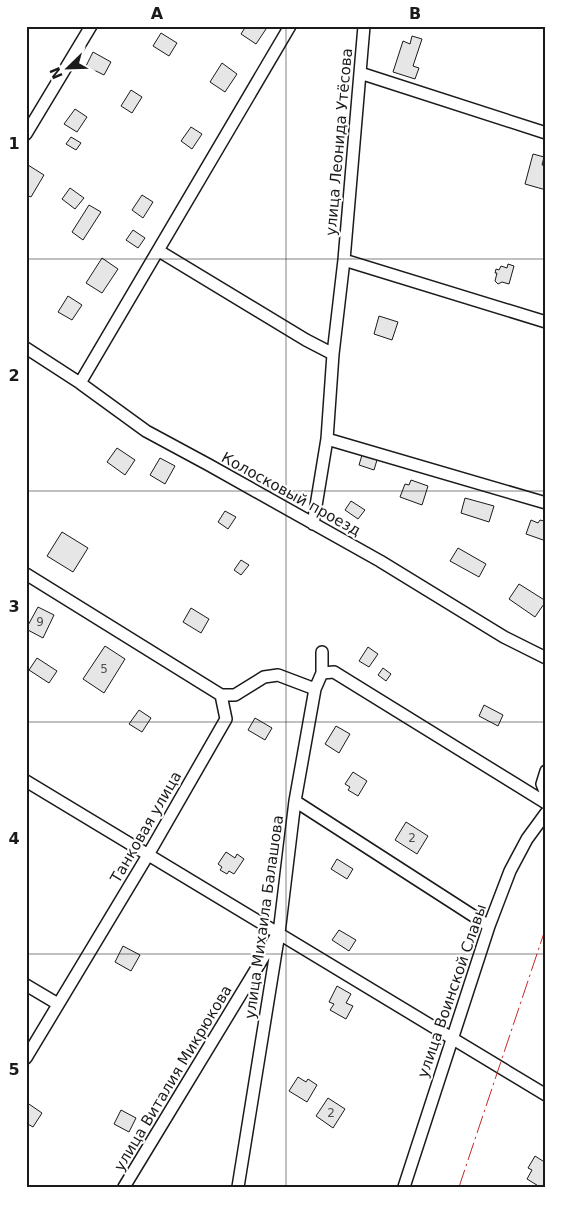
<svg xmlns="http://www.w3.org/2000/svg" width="572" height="1213" viewBox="0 0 572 1213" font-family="'DejaVu Sans',sans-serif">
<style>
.building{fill:#e6e6e6;stroke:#1a1a1a}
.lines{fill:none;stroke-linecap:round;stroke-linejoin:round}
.minor-casing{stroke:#1a1a1a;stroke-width:14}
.minor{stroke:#fff;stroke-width:11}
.power{stroke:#c62828;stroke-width:1;stroke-dasharray:18 4 2.5 4;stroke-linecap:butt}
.grid{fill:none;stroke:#1a1a1a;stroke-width:1;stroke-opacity:0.55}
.labels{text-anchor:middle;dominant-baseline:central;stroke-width:4;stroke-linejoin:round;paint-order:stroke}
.number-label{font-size:12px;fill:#4d4d4d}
.street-label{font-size:15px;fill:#1a1a1a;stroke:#fff}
.neatline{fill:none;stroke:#1a1a1a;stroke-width:2}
.grid-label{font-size:16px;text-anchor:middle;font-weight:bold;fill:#1a1a1a}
</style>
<rect width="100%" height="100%" fill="#fff"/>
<path class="building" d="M246,26h22l-12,18 -15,-10z
M161,33l16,10 -8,13 -16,-10z
M412,36l10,3 -9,27 6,2 -4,11 -22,-7 10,-31 7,3z
M93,52l18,10 -7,13 -18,-9z
M222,63l15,11 -12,18 -15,-10z
M131,90l11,7 -10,16 -11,-7z
M75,109l12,8 -10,15 -13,-8z
M191,127l11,7 -10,15 -11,-8z
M71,137l10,6 -5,7 -10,-6z
M533,154l11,3 -2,8 4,1v24l-21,-6z
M28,165l16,10 -13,22 -5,-2v-26z
M70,188l14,10 -9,11 -13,-10z
M142,195l11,7 -10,16 -11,-8z
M89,205l12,7 -18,28 -11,-8z
M133,230l12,8 -7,10 -12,-8z
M102,258l16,11 -16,24 -16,-10z
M508,264l6,2 -5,18 -7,-2 -4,2 -3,-3 2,-8h-2l1,-4 3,1 2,-4 6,2z
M68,296l14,9 -10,15 -14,-8z
M379,316l19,6 -6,18 -18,-6z
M117,448l18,12 -10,15 -18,-13z
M362,455l15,5 -3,10 -15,-5z
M160,458l15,8 -10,18 -15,-9z
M411,480l17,6 -6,19 -22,-8 5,-13 4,1z
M465,498l29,8 -5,16 -28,-9z
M351,501l14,9 -7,9 -13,-9z
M225,511l11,6 -8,12 -10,-7z
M531,520l7,3 2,-3 4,1 2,4v16l-20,-7z
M62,532l26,16 -15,24 -26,-16z
M458,548l28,16 -7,13 -29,-16z
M241,560l8,5 -8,10 -7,-5z
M519,584l27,17 -11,16 -26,-18z
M38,607l16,8 -11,23 -17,-9z
M191,608l18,11 -8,14 -18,-11z
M105,646l20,13 -21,34 -21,-14z
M368,647l10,7 -9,13 -10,-6z
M37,658l20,13 -8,12 -20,-13z
M383,668l8,6 -5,7 -8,-6z
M484,705l19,10 -5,11 -19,-10z
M139,710l12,8 -9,14 -13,-8z
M255,718l17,10 -7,12 -17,-10z
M336,726l14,8 -11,19 -14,-9z
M353,772l14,9 -9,15 -10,-6 2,-3 -5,-3z
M406,822l22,14 -11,18 -22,-14z
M226,852l9,6 2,-4 7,5 -10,15 -5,-3 -2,3 -7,-4 2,-3 -4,-3z
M337,859l16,10 -6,10 -16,-10z
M339,930l17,10 -7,11 -17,-11z
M123,946l17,9 -9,16 -16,-9z
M337,986l14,8 -5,9 7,3 -7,13 -16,-9 4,-6 -5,-2z
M298,1077l8,5 2,-3 9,6 -10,17 -18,-11z
M328,1098l17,11 -12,19 -17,-12z
M26,1102l16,11 -9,14 -7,-4z
M121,1110l15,8 -7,14 -15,-8z
M535,1156l11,7v20l-3,4h-3l-13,-8 5,-9 -4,-2z"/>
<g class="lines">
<defs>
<path id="minor" d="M360,73l186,60
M26,134l65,-108
M159,251l147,89 27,14
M344,260l202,62
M26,348l54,35 66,48 63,34 171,96 124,76 42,21
M80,383l210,-357
M327,439l219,64
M313,524l14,-85 6,-85 11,-94 20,-234
M26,574l195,121
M322,673l12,-1 212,131
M546,771l-4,13 4,10
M26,781l520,314
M295,801l194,125
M26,985l32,19
M26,1058l122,-203 78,-136 -5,-24h14l29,-18 14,-2 37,14
M124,1187l151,-249
M238,1187l41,-254 16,-132 20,-112 7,-16v-21
M404,1187l85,-261 21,-55 17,-32 19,-26"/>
</defs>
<use href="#minor" class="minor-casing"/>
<use href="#minor" class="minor"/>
<path class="power" d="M459,1187l87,-260"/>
</g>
<path class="grid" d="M286,26v1161M26,259h520M26,491h520M26,722h520M26,954h520"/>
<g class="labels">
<g class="number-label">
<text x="40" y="622">9</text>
<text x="104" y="669">5</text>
<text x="412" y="838">2</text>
<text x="331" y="1113">2</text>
</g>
<g class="street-label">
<text transform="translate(339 142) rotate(-85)">улица Леонида Утёсова</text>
<text transform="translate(291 494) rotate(29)">Колосковый проезд</text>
<text transform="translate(146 827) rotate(-60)">Танковая улица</text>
<text transform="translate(264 917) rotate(-82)">улица Михаила Балашова</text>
<text transform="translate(452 991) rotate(-71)">улица Воинской Славы</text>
<text transform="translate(173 1078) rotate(-59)">улица Виталия Микрюкова</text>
</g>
</g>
<rect width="572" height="1213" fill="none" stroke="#ffffff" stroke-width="55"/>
<g transform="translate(68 68) rotate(247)" stroke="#ffffff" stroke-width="4" paint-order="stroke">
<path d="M0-4L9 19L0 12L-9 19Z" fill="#1a1a1a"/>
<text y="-8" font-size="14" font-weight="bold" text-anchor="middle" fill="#1a1a1a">N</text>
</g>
<rect x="28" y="28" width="516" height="1158" class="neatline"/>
<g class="grid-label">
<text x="157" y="19">A</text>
<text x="415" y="19">B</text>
<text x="14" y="149">1</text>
<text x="14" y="381">2</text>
<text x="14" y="612">3</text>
<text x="14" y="844">4</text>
<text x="14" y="1075">5</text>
</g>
</svg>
